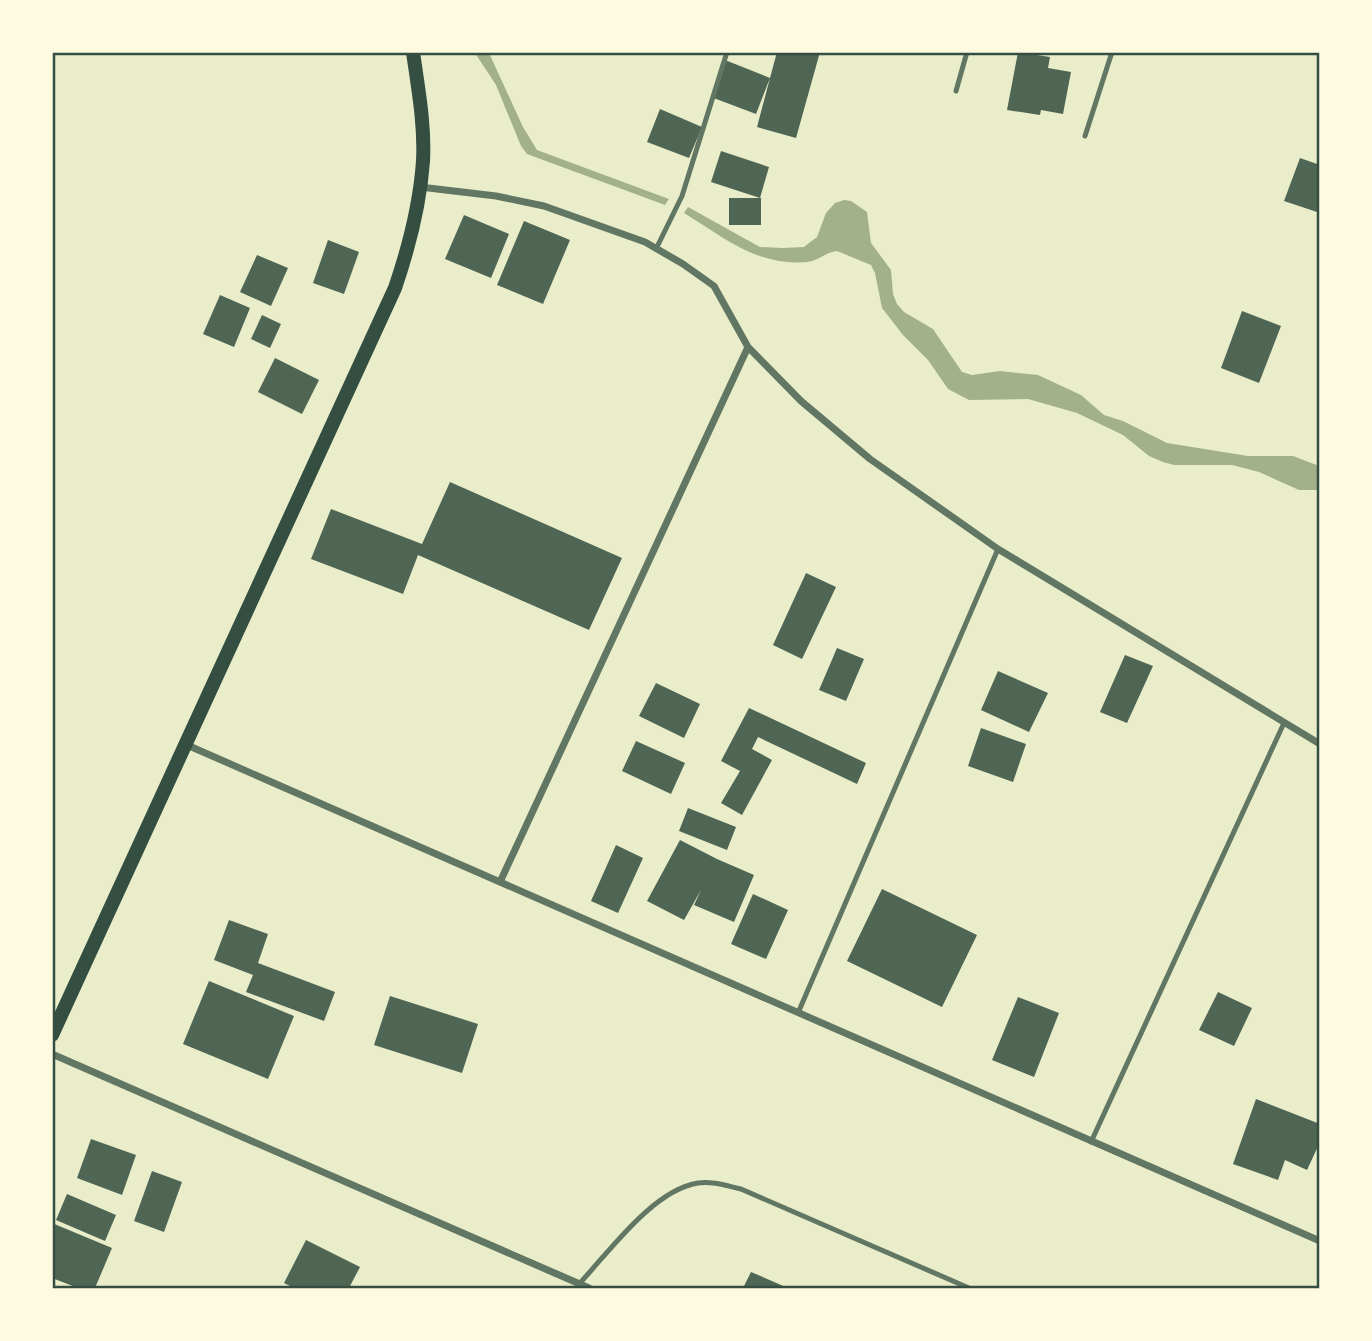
<svg xmlns="http://www.w3.org/2000/svg" width="1372" height="1341" viewBox="0 0 1372 1341" font-family="'Roboto Condensed',sans-serif">
<style>
.water{fill:#a3b18a}
.building{fill:#4f6655}
.lines{fill:none;stroke-linecap:round;stroke-linejoin:round}
.service{stroke:#617663;stroke-width:5}
.minor{stroke:#617663;stroke-width:7}
.secondary{stroke:#344e41;stroke-width:14}
.neatline{fill:none;stroke:#344e41;stroke-width:2.5}
</style>
<rect width="100%" height="100%" fill="#e9edc9"/>
<path class="water" d="M475,53h14l34,74 14,23 132,49 -4,6 -138,-51 -6,-8 -25,-61z
M844,200l7,1 16,11 4,31 20,27 2,24 4,10 7,8 29,17 29,43 10,3 28,-4 38,4 43,20 23,20 19,6 44,22 81,13h45l26,10v24h-20l-40,-18 -27,-7h-58l-11,-3 -14,-6 -26,-21 -46,-22 -49,-14 -59,1 -21,-11 -20,-29 -25,-25 -21,-27 -7,-35 -4,-8 -34,-14c-11,1 -19,10 -30,11 -51,4 -82,-24 -123,-49l4,-6 72,40 23,1 21,-1 5,-4 8,-6 9,-24 9,-10z"/>
<path class="building" d="M777,52h43l-24,86 -39,-11 13,-49 -14,36 -45,-17 14,-37 45,18z
M1018,52l32,5 -2,11 23,4 -8,42 -22,-4 -1,5 -33,-5z
M660,109l42,18 -13,31 -42,-16z
M721,151l48,16 -9,31 -49,-16z
M1300,158l20,7v48l-36,-12z
M729,198h32v27h-32z
M464,215l45,19 -18,44 -46,-19z
M524,221l46,19 -27,64 -46,-19z
M328,240l31,12 -15,42 -31,-11z
M257,255l31,13 -17,38 -31,-14z
M220,295l30,13 -16,39 -31,-13z
M1242,311l39,15 -22,57 -38,-15z
M262,315l19,9 -11,24 -19,-9z
M275,358l44,22 -17,34 -44,-22z
M450,482l172,76 -33,72 -171,-75 -15,39 -92,-35 20,-50 91,35z
M806,573l30,14 -34,72 -29,-14z
M837,648l27,11 -18,42 -27,-11z
M1125,655l28,11 -26,57 -27,-11z
M998,671l50,22 -19,39 -48,-22z
M656,683l44,21 -16,34 -45,-22z
M749,708l117,55 -9,21 -99,-47 -6,12 20,11 -30,55 -21,-12 19,-32 -19,-10z
M981,728l45,16 -13,38 -45,-16z
M636,741l49,22 -14,31 -49,-23z
M688,808l48,19 -9,23 -48,-19z
M680,840l37,19 37,16 -20,47 -40,-17 7,-15 -17,30 -37,-19z
M616,845l27,13 -25,55 -27,-12z
M882,889l95,46 -35,72 -95,-46z
M753,894l35,16 -22,49 -35,-15z
M229,920l39,14 -10,29 77,29 -11,29 -78,-29 7,-17 -39,-15z
M209,981l85,35 -26,63 -85,-35z
M1218,992l34,16 -18,38 -35,-16z
M390,996l88,28 -16,49 -88,-28z
M1018,997l41,16 -25,64 -42,-17z
M1256,1099l64,25v18l-13,28 -22,-10 -7,20 -45,-16z
M91,1139l45,16 -14,40 -45,-17z
M152,1171l30,11 -18,50 -30,-11z
M67,1194l49,21 -11,26 -49,-21z
M52,1223l60,25 -17,40h-17l-26,-10z
M306,1240l54,27 -11,21h-55l-10,-5z
M751,1272l37,16h-45z"/>
<g class="lines">
<path class="service" d="M956,91l11,-39
M1085,136l27,-84
M656,249l26,-53 45,-144
M798,1013l200,-464
M1091,1142l193,-419
M579,1284c30,-32 74,-94 119,-101 15,-2 29,3 43,6l228,99"/>
<path class="minor" d="M420,187l76,9 48,10 101,36 38,22 31,22 34,61 53,54 69,58 128,90 322,195
M187,745l1133,496
M500,882l248,-535
M52,1054l537,234"/>
<path class="secondary" d="M52,1035l343,-747c14,-41 25,-84 28,-127 2,-36 -5,-73 -10,-109"/>
</g>
<rect width="1372" height="1341" fill="none" stroke="#fefae0" stroke-width="108"/>
<rect x="54" y="54" width="1264" height="1233" class="neatline"/>
</svg>
